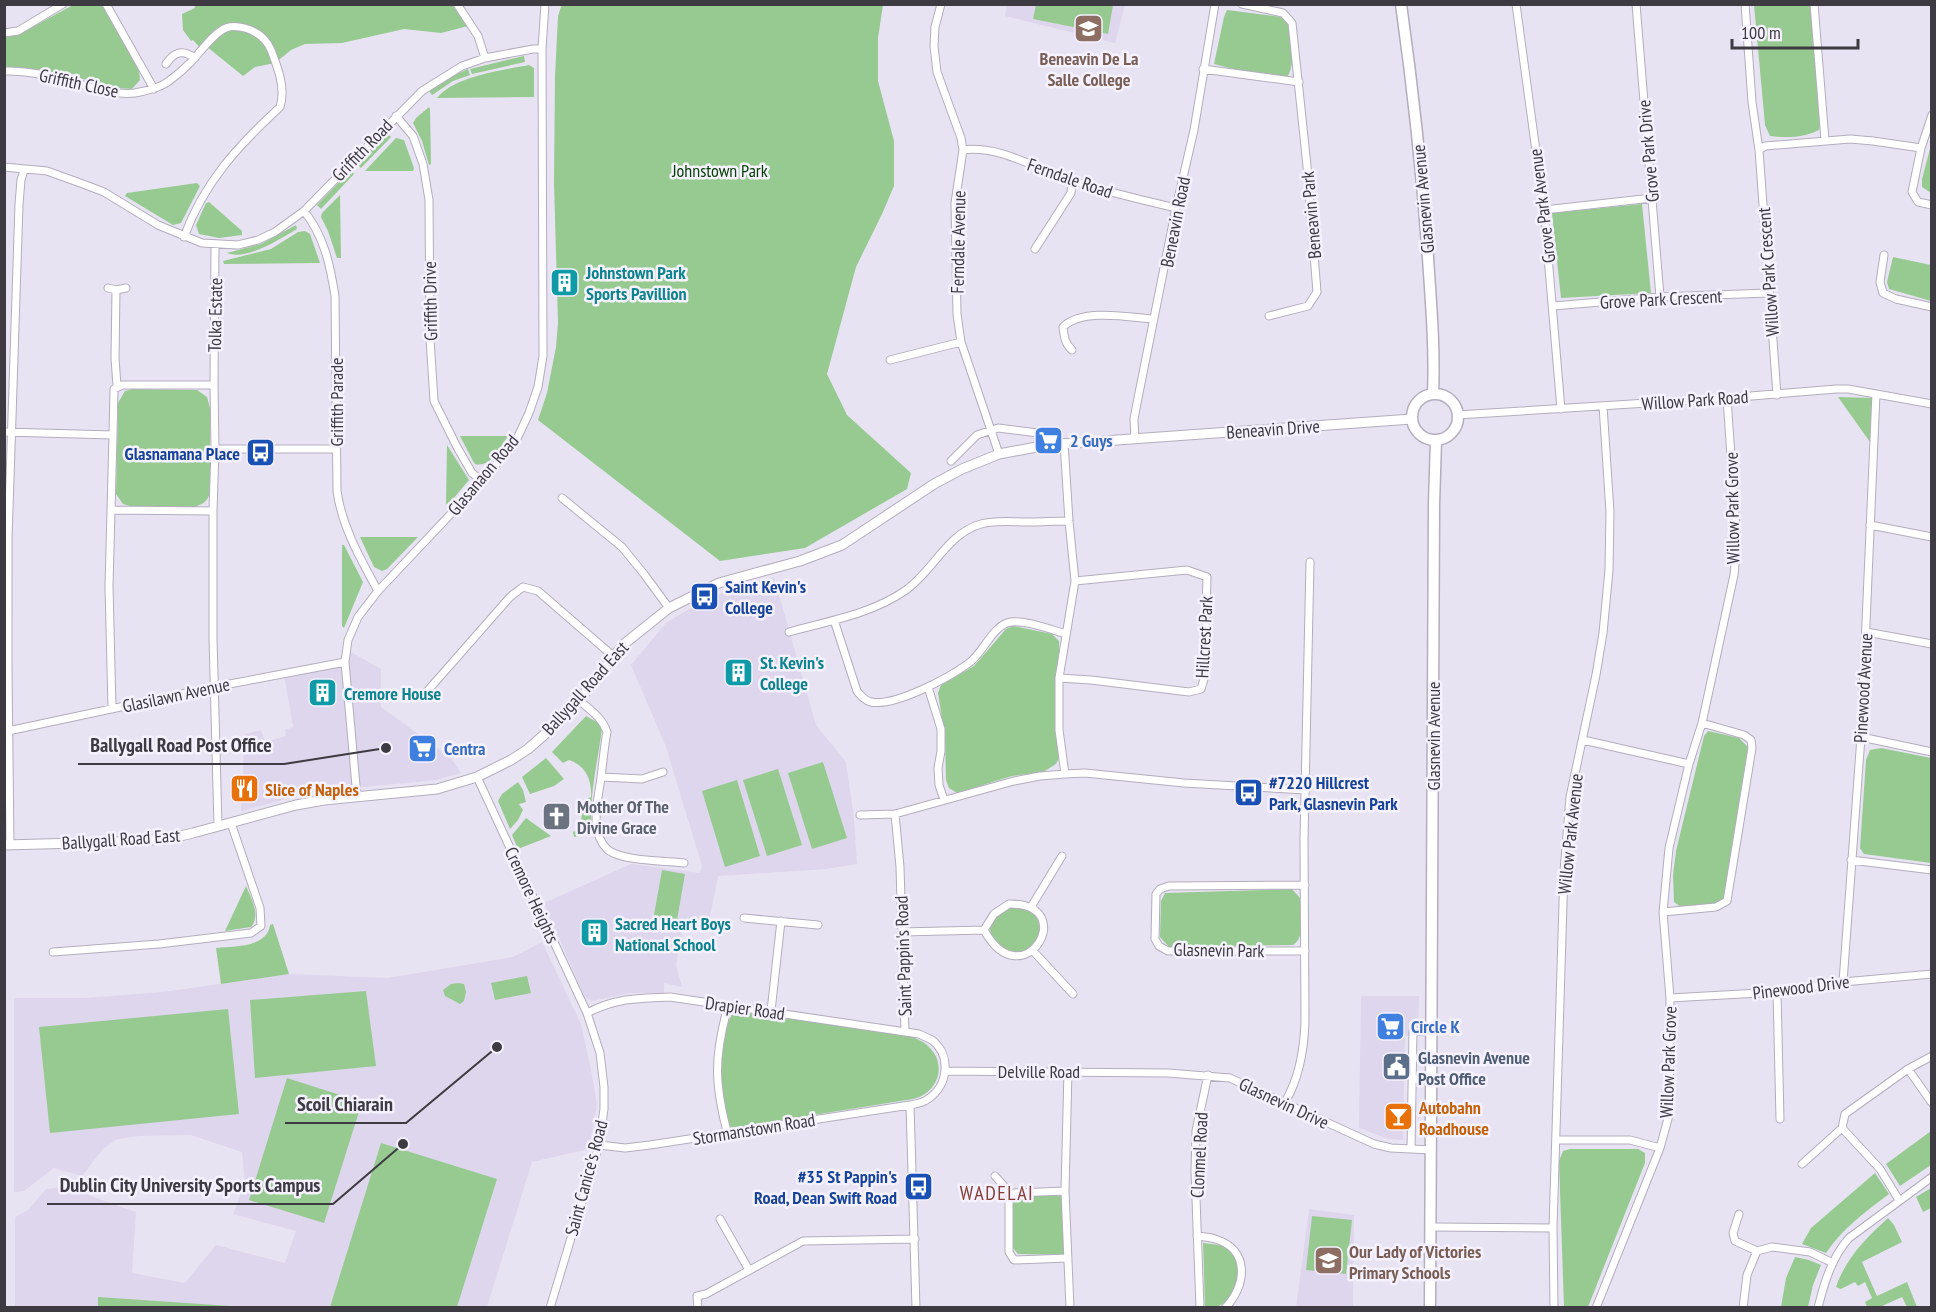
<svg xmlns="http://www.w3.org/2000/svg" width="1936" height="1312" viewBox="0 0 1936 1312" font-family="'PT Sans Narrow',sans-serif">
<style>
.built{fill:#ded6ec}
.green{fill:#97ca91}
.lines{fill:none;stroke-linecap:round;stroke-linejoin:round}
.minor-casing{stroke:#b3adbd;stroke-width:9}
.tertiary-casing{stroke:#b3adbd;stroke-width:11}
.secondary-casing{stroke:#b3adbd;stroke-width:13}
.minor{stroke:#fff;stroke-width:7}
.tertiary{stroke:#fff;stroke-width:9}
.secondary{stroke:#fff;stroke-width:10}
.labels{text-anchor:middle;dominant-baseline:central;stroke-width:5;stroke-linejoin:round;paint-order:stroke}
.education-label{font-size:18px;font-weight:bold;fill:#785e54;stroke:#f5f1fe}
.street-label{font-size:18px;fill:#3d3a41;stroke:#f5f1fe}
.park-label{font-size:18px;fill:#054102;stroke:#f5f1fe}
.culture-label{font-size:18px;font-weight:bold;fill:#0d838f;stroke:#f5f1fe;text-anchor:start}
.shop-label{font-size:18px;font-weight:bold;fill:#366cbe;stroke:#f5f1fe;text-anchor:start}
.transit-label{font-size:18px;font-weight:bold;fill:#164399;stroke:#f5f1fe;text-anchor:end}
.food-label{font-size:18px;font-weight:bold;fill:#c56008;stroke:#f5f1fe;text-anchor:start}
.worship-label{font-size:18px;font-weight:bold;fill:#5b616d;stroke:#f5f1fe;text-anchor:start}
.service-label{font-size:18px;font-weight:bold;fill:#4e5e75;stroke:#f5f1fe;text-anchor:start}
.neighbourhood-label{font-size:20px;letter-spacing:1.5px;fill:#873f35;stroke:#f5f1fe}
.leader{fill:none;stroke:#3d3a41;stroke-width:2}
.callout-dot{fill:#3d3a41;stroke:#f5f1fe;stroke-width:2}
.callout-label{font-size:20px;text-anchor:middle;font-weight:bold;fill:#3d3a41;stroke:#f5f1fe;stroke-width:5;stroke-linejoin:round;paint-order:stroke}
</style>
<rect width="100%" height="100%" fill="#e8e3f3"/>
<path class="built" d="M1007,5h118l-10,38 -110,-27z
M774,577l42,148 30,37 8,56 3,46 -31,5 -108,7 -10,51 -24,-4 -8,42 6,22 -18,-4v10h-34l-38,8 -7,-3 -41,-95 87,-39 69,9 2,-7 -36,-119 -35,-82 35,-42 41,-25z
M347,650l34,19v38l70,51 10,15 -25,7 -123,12 -72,19 4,-77 16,-4 4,12 21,-6 -1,-6 8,-3 -9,-53 61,-12z
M542,942l39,82 10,46 6,34 -8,45 -57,13 -45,145h-472v-90l13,-7 18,-21 19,-2 71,25 -4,61 53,10 31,-38 69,18 11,-32 -63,-17 12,-31 -3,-31 -51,-17 -52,1 -22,3 -14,10 -21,27 -28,-8 -30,23 -10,1v-194h71l78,-6 126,-18 98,4 126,-21z
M1361,996h58l-1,40h-13l-2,104 -15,-1 -29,-11z
M1309,1209l45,6 -1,92 -57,1z"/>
<path class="green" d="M194,4h260l14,22 -27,7 -37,-4 -62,14 -37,1 -14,6 -16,13 -20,4 -12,9 -37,-30 -4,4 -9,-10 -2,1 -8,-11 -1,-16 13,-6z
M562,4l321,1 -5,33v43l16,60v45l-12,28 -26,53 -29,107 20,41 64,58 -4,16 -102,59 -85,13 -182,-141 9,-27 9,-46 2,-24 -4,-140 1,-107 3,-60z
M73,5h29l4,4 33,62 1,9 -8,9 -16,-1 -55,-15 -56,-6 -1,-30 14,-2z
M1036,5h77l-5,29 -75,-15z
M1754,5h57l10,115 -2,10c-15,8 -33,8 -49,6l-5,-11z
M1227,10l56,7 4,3c5,13 9,46 0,57l-38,-4 -35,-9 10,-47z
M524,56l1,6 -53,12 -2,-5z
M529,65l5,3v29l-97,1c17,-22 66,-28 92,-33z
M468,69l2,6 -17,6 -21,14 -3,-4 21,-14z
M429,107l1,2 1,55 -2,1 -7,-24 -9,-18 3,-5z
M387,133l4,4 -30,31 -4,-4z
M396,138l8,2 10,28 -1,3h-48z
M1931,145l1,48h-1l-9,-6v-8z
M351,170l3,4 -33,35 -4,-4z
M197,183l3,3 -19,37 -8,2 -48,-29 2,-3z
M340,195l1,63h-4l-9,-27 -7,-14 1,-4z
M209,202l33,29v4l-23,3 -20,-4 -3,-9 10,-22z
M1642,204l9,89 -90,5 -9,-85z
M296,225l1,4c-17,10 -51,32 -70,24l34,-9z
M305,231l5,3 10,29 -96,1 -1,-3 48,-12 27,-17z
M1893,257l38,8v36l-42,-12 -2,-7z
M133,389l64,1 10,7 3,11v85c-3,9 -7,11 -16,14l-64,-1 -7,-2 -7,-10 2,-91 7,-12z
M1838,397l35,1 -3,44z
M460,436h48c-8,11 -17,32 -33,28l-2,-3z
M447,445l22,35 -21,25 -2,-1z
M360,537h58l-31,32 -5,2 -8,-4z
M342,545h2l19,37 -19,46 -2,-2z
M1013,626l39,8 7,7 1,115 -4,8 -13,8 -31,4 -55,17 -8,-5 -3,-8 -1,-43 -7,-44 3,-8 33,-19 32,-37z
M586,716l11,6 5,6c-4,34 -14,69 -10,103l-12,5 -6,1 -1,-5 7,-4 4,-28 7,-3c1,-17 -5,-31 -22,-37l-6,3 -11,-11z
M1708,731l31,7 9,9 -24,151 -10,8 -33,1 -7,-5 -1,-27 3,-24 28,-115z
M1881,748l50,10v105l-67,-9 -4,-6 6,-88 4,-10z
M546,758l18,21 -10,7 -24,8 -8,-17z
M823,762l24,76 -35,11 -24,-76z
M778,769l24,76 -35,11 -24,-76z
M737,780l23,76 -35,11 -23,-76z
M518,782l5,8 3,12 -7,2 4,6 -5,10 -8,9 -12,-28 4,-7z
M526,818l25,18 -33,13 -6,-14z
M662,870l23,4 -8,46 -23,-5z
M246,886c5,12 15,29 5,41l-26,4z
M1292,889l9,10c0,14 5,38 -8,46l-124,2 -9,-10 1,-36 4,-8z
M1014,906c4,1 10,1 14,3 12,5 14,22 8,32 -21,34 -78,-18 -22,-35z
M273,924l16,50 -68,10 -5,-36c18,-2 51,0 54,-23z
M527,976l4,17 -36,7 -4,-17z
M459,983l5,1 2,8 -2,9 -4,3 -15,-8 -2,-6 8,-6z
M366,991l10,75 -121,12 -5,-78z
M228,1009l11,105 -189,19 -11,-106z
M735,1011l175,25c7,3 15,6 20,12 18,19 6,46 -17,51l-181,29c-18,-16 -14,-101 3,-117z
M287,1078l75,24 -38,121 -75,-23z
M1931,1131v34l-31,21 -14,-22z
M381,1143l116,36 -40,128h-127z
M1570,1149h68l7,4v10l-57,144h-24l-5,-146 4,-10z
M1875,1173l14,21c-24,18 -46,34 -63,59l-24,-9 9,-16z
M1931,1188v20l-8,4 -7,-15z
M1016,1196h47l3,59 -48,-1 -5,-6 -1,-46z
M1312,1216l40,4 -6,54 -40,-4z
M1888,1218l6,7 8,17 -40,20 15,34 30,-14 10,25h-10l-5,-10 -22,10h-13l-2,-5 7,-4 -7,-16 -7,4 -3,-4 -14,7 -5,-2c10,-29 30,-49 52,-69z
M1203,1243c7,1 17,1 23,5 20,13 12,48 -7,58 -4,2 -9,1 -14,1z
M1795,1257l14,3 12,5 -8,20 -5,22h-27l5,-29z
M98,1297l147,10h-147z"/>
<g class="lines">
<defs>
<path id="minor" d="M106,4l48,85
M457,4l21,32 7,22
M941,4l-6,23 -1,19 3,26 24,66 2,12 -8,53 2,111 4,28 38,112
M1242,4l41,9 9,10 15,143 10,126 -9,14 -39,10
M1516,4l28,206 17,199
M1636,4l24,293
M1745,4l7,98 7,48 18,245
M1814,4l11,136
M4,33l14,-2 45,-27
M166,64c8,-12 16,-15 29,-6
M1203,69l96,13
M4,71c18,-1 37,3 55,7 25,6 49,18 76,15 11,-2 25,-5 34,-12 7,-5 15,-12 21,-18 10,-10 23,-30 36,-35 6,-3 15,-1 22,1 11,4 19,11 23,21 7,18 15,39 9,57 -42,39 -76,75 -96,130
M1932,115l-11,33 -9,44 6,10 14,3
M396,116l17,20 10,28 6,36 1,139 4,62 23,46 15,26 10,8
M963,150c38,-5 75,20 110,31 34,11 69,19 103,27
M1759,150l6,-4 85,-7 23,2 48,7
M4,167l43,4 36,13 21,8 54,33 44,18 36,2 20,-5 17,-8 29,-21 118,-120 40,-25 23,-8 48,-9h9
M1544,210l108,-12
M304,211c20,25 26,53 31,85l2,195c5,36 23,67 41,100
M1035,249l36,-56 1,-12
M1884,255l-4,27 3,11 13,6 36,8
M108,288l8,2 10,-2
M116,290l-1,68 2,28
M1553,306l107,-9 108,-4
M1072,350c-7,-6 -8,-14 -9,-23 19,-19 65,-10 90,-8
M890,360l71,-18
M214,385l1,-140
M1457,415l270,-17 109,-9h12l84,15
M4,432l109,3 1,-46 8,-4h92l1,64 -2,62 -102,-1
M1135,439l-1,-20 4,-21 38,-190 18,-78 21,-126
M1064,443l5,78 6,60 -16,97v52l6,44
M215,449h121
M951,461l26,-26 21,-7 40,5
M562,498l60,49 22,27 25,34
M213,511v127l5,188
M1870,525l62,12
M834,620l23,71c4,5 8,10 14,11 24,5 79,-25 98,-39 14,-10 22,-34 38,-40 14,-5 45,7 59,11
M789,632c39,-11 83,-18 117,-42 27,-19 42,-57 75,-66 15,-4 31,-2 46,-2 14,0 28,-1 42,-1
M1866,632l66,12
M1059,678l32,2 98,12 12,-3 3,-10 3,-102 -20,-7 -112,11
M928,687l13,42v22l-3,17 1,17 5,15
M423,696l87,-99 13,-10 15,4 75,65
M579,700c11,10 23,17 28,32 -3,15 -4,30 -6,46 -3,22 -12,53 6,71 12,12 60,12 77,14
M112,709l-3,-123 4,-151
M8,731l206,-44 131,-25
M1861,737l71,15
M1583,740l106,24
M477,777l110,236 13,40 4,34v22l-5,36 -49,163
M601,777l41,2 21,-7
M357,797l-12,-135 3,-22 10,-23 20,-26 104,-110 33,-38 14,-30 9,-26 5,-31 -1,-307 3,-45
M895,814l5,53 5,164
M860,815l35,-1 119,-33 26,-5 25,-2 20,-1 99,10 122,7
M10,845l-2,-176v-130l11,-335 2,-24 3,-10
M1851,860l81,10
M1305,885l-136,1 -9,3 -4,5 -1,45 4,7 9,5h137
M1009,904c73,-1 14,97 -25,26l10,-16z
M1031,907l31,-51
M1663,912l53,-5 11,-6 25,-153 -1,-8 -7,-5 -42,-12
M744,918l74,7
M902,932l82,-2
M1033,951l40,43
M53,952l106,-8 92,-11 10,-7 -1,-18 -29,-85
M1843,982l18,-245 15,-343
M1777,992l3,127
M1670,998l107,-6 66,-10 89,-8
M771,1011l10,-90
M587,1013c29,-15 51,-15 83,-16l249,37c4,2 9,4 13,6 20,16 16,46 -4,59 -5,4 -12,5 -18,6l-260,40 -25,3 -26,-3
M1908,1069l24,34
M946,1071l222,2 62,5 144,66 17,4 40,2
M1068,1071l-3,120 5,117
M1412,1079l19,1
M1285,1102c14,-23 19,-53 20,-80l-1,-183 6,-277
M910,1105l6,203
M1842,1128l3,-14 63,-45 24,-13
M1842,1128l38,41 19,31
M728,1135c-14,-52 -14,-78 0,-129
M1556,1140h74l30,8
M1411,1149l2,-118 18,1
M1802,1164l40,-36
M995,1176l17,19
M1065,1191l-51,2 -5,6v53l5,8 54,-2
M1739,1214l-6,19 2,8 22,10 15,-4 38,5 23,11
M720,1219l29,51
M1431,1227l122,1
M1197,1236c6,1 13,1 18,3 35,10 32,47 10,69
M698,1308l-1,-12 9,-2 97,-53 112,-2
M1200,1308l-5,-137 1,-40 12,-56
M1554,1308l-1,-80 11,-357 6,-74 26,-122 7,-42 6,-63 1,-58 -7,-106
M1596,1308l64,-160 9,-33 1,-117 -7,-86 6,-64 20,-84 13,-41 32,-148 3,-31 -10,-146
M1743,1308l4,-33 10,-24
M1818,1308c6,-25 14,-51 31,-70l83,-61"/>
<path id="tertiary" d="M4,845l112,-3 51,-3 26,-6 103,-28 28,-5 113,-11 40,-12 34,-17 17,-11 25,-22 26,-27 45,-56 45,-36 50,-25 81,-22 42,-16 92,-61 28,-15 37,-15 48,-9 365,-26"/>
<path id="secondary" d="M1401,4c12,85 21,169 27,254 3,45 7,91 5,136
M1412 417a23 23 0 1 1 46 0a23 23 0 1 1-46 0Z
M1430,1308l4,-804 2,-64"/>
</defs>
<use href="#minor" class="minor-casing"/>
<use href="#tertiary" class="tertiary-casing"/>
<use href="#secondary" class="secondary-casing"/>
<use href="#minor" class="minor"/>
<use href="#tertiary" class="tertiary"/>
<use href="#secondary" class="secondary"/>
</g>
<defs>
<symbol id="school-square" viewBox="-11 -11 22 22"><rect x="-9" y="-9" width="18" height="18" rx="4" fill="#8d6e63" stroke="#f5f1fe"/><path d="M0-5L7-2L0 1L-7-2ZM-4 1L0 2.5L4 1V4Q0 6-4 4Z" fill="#fff"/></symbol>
<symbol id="building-square" viewBox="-11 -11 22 22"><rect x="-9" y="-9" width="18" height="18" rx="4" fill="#0f9aa8" stroke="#f5f1fe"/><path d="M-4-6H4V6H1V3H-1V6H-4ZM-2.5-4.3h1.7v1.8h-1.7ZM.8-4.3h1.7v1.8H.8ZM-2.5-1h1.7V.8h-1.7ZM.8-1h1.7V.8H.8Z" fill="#fff"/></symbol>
<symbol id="supermarket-square" viewBox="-11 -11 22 22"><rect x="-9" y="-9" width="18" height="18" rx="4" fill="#3f7fe0" stroke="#f5f1fe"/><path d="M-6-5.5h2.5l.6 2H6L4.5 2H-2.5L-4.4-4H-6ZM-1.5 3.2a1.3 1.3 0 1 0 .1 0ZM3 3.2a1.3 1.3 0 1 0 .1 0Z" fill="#fff"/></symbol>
<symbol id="bus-square" viewBox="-11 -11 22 22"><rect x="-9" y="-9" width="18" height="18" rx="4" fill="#1a4fb4" stroke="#f5f1fe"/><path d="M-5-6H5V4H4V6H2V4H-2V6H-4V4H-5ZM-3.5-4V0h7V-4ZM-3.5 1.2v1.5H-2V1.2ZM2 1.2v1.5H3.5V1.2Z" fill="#fff"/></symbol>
<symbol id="restaurant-square" viewBox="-11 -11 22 22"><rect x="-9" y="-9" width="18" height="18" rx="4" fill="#e8710a" stroke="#f5f1fe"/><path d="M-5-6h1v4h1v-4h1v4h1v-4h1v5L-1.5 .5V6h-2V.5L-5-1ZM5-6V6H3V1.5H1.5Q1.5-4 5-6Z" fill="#fff"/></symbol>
<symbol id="church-square" viewBox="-11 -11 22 22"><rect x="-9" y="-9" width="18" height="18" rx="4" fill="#6b7280" stroke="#f5f1fe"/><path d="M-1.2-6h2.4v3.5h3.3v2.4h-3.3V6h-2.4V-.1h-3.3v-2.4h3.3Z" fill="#fff"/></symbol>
<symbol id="civic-square" viewBox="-11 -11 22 22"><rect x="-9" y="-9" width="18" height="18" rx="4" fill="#5c6f8a" stroke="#f5f1fe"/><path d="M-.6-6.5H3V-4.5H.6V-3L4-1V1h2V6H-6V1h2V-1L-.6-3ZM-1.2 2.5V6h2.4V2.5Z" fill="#fff"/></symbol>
<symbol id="bar-square" viewBox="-11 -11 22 22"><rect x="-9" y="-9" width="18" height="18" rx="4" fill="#e8710a" stroke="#f5f1fe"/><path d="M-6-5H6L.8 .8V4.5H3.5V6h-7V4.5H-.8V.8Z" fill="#fff"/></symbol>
</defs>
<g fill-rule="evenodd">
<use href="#school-square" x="1072" y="12" width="33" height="33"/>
<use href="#building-square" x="548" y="266" width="33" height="33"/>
<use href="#supermarket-square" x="1032" y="424" width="33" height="33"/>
<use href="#bus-square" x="244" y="436" width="33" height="33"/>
<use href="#bus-square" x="688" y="580" width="33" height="33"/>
<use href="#building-square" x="722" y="656" width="33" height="33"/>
<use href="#building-square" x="306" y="676" width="33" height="33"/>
<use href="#supermarket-square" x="406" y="732" width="33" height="33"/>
<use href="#restaurant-square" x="228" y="772" width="33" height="33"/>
<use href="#bus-square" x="1232" y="776" width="33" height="33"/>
<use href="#church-square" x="540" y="800" width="33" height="33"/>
<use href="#building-square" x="578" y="916" width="33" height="33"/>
<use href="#supermarket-square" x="1374" y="1010" width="33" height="33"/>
<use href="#civic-square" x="1380" y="1050" width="33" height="33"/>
<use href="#bar-square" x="1382" y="1100" width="33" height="33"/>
<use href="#bus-square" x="902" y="1170" width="33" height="33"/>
<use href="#school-square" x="1312" y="1244" width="33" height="33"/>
</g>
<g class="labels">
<g class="education-label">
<text x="1089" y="58">Beneavin De La<tspan x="1089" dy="21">Salle College</tspan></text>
<text x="1349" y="1251" text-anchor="start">Our Lady of Victories<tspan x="1349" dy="21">Primary Schools</tspan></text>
</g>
<g class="street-label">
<text transform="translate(79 83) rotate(12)">Griffith Close</text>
<text transform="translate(362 150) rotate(-46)">Griffith Road</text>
<text transform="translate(1648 151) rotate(-95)">Grove Park Drive</text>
<text transform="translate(1070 178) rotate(19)">Ferndale Road</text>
<text transform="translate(1423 199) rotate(-95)">Glasnevin Avenue</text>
<text transform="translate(1542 206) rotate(-97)">Grove Park Avenue</text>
<text transform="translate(1311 215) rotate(-95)">Beneavin Park</text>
<text transform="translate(1175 222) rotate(-79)">Beneavin Road</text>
<text transform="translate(958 242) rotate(-89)">Ferndale Avenue</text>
<text transform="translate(1768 272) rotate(-94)">Willow Park Crescent</text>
<text transform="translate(1661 299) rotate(-3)">Grove Park Crescent</text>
<text transform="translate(430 301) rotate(-91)">Griffith Drive</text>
<text transform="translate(215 315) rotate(-89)">Tolka Estate</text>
<text transform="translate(1695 400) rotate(-4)">Willow Park Road</text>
<text transform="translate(336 402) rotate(-90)">Griffith Parade</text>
<text transform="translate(1273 429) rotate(-4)">Beneavin Drive</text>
<text transform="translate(483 475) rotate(-50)">Glasanaon Road</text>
<text transform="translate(1732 508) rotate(-91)">Willow Park Grove</text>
<text transform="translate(1204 637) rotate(-87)">Hillcrest Park</text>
<text transform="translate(585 688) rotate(-48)">Ballygall Road East</text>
<text transform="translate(1863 688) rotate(-87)">Pinewood Avenue</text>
<text transform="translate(176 695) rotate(-12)">Glasilawn Avenue</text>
<text transform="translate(1433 736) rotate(-90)">Glasnevin Avenue</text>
<text transform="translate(1570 834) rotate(-84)">Willow Park Avenue</text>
<text transform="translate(121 839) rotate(-4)">Ballygall Road East</text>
<text transform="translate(532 895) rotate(65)">Cremore Heights</text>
<text transform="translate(1219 950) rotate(1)">Glasnevin Park</text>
<text transform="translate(903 956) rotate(-92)">Saint Pappin's Road</text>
<text transform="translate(1801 987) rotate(-7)">Pinewood Drive</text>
<text transform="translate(745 1008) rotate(8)">Drapier Road</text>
<text transform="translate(1668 1062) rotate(-88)">Willow Park Grove</text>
<text x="1039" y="1071">Delville Road</text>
<text transform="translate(1284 1103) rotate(25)">Glasnevin Drive</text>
<text transform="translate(754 1129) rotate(-9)">Stormanstown Road</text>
<text transform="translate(1199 1155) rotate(-87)">Clonmel Road</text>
<text transform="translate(586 1178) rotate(-75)">Saint Canice's Road</text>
</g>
<g class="park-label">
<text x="720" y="170">Johnstown Park</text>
</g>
<g class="culture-label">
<text x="586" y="272">Johnstown Park<tspan x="586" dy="21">Sports Pavillion</tspan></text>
<text x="760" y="662">St. Kevin's<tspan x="760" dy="21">College</tspan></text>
<text x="344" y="693">Cremore House</text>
<text x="615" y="923">Sacred Heart Boys<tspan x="615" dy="21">National School</tspan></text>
</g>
<g class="shop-label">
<text x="1070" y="440">2 Guys</text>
<text x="444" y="748">Centra</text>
<text x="1411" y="1026">Circle K</text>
</g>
<g class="transit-label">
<text x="240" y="453">Glasnamana Place</text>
<text x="725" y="586" text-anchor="start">Saint Kevin's<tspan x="725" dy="21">College</tspan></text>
<text x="1269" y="782" text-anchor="start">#7220 Hillcrest<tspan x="1269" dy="21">Park, Glasnevin Park</tspan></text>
<text x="897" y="1176">#35 St Pappin's<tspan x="897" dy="21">Road, Dean Swift Road</tspan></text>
</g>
<g class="food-label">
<text x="265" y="789">Slice of Naples</text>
<text x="1419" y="1107">Autobahn<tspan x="1419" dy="21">Roadhouse</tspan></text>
</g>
<g class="worship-label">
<text x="577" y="806">Mother Of The<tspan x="577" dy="21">Divine Grace</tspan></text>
</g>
<g class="service-label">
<text x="1418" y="1057">Glasnevin Avenue<tspan x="1418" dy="21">Post Office</tspan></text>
</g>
<g class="neighbourhood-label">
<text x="997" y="1193">WADELAI</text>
</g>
</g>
<path class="leader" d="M386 748L284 764H78M497 1047L406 1123H285M403 1144L333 1204H47"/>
<g class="callout-dot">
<circle cx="386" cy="748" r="6"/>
<circle cx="497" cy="1047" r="6"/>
<circle cx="403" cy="1144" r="6"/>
</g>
<g class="callout-label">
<text x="181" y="752">Ballygall Road Post Office</text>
<text x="345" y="1111">Scoil Chiarain</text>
<text x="190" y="1192">Dublin City University Sports Campus</text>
</g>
<rect width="1936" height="1312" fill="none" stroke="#3d3a41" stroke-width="12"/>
<path d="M1732 39v9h126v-9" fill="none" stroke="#3d3a41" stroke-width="3"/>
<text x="1741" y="39" font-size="18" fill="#3d3a41" stroke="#f5f1fe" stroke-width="4.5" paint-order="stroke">100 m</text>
</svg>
